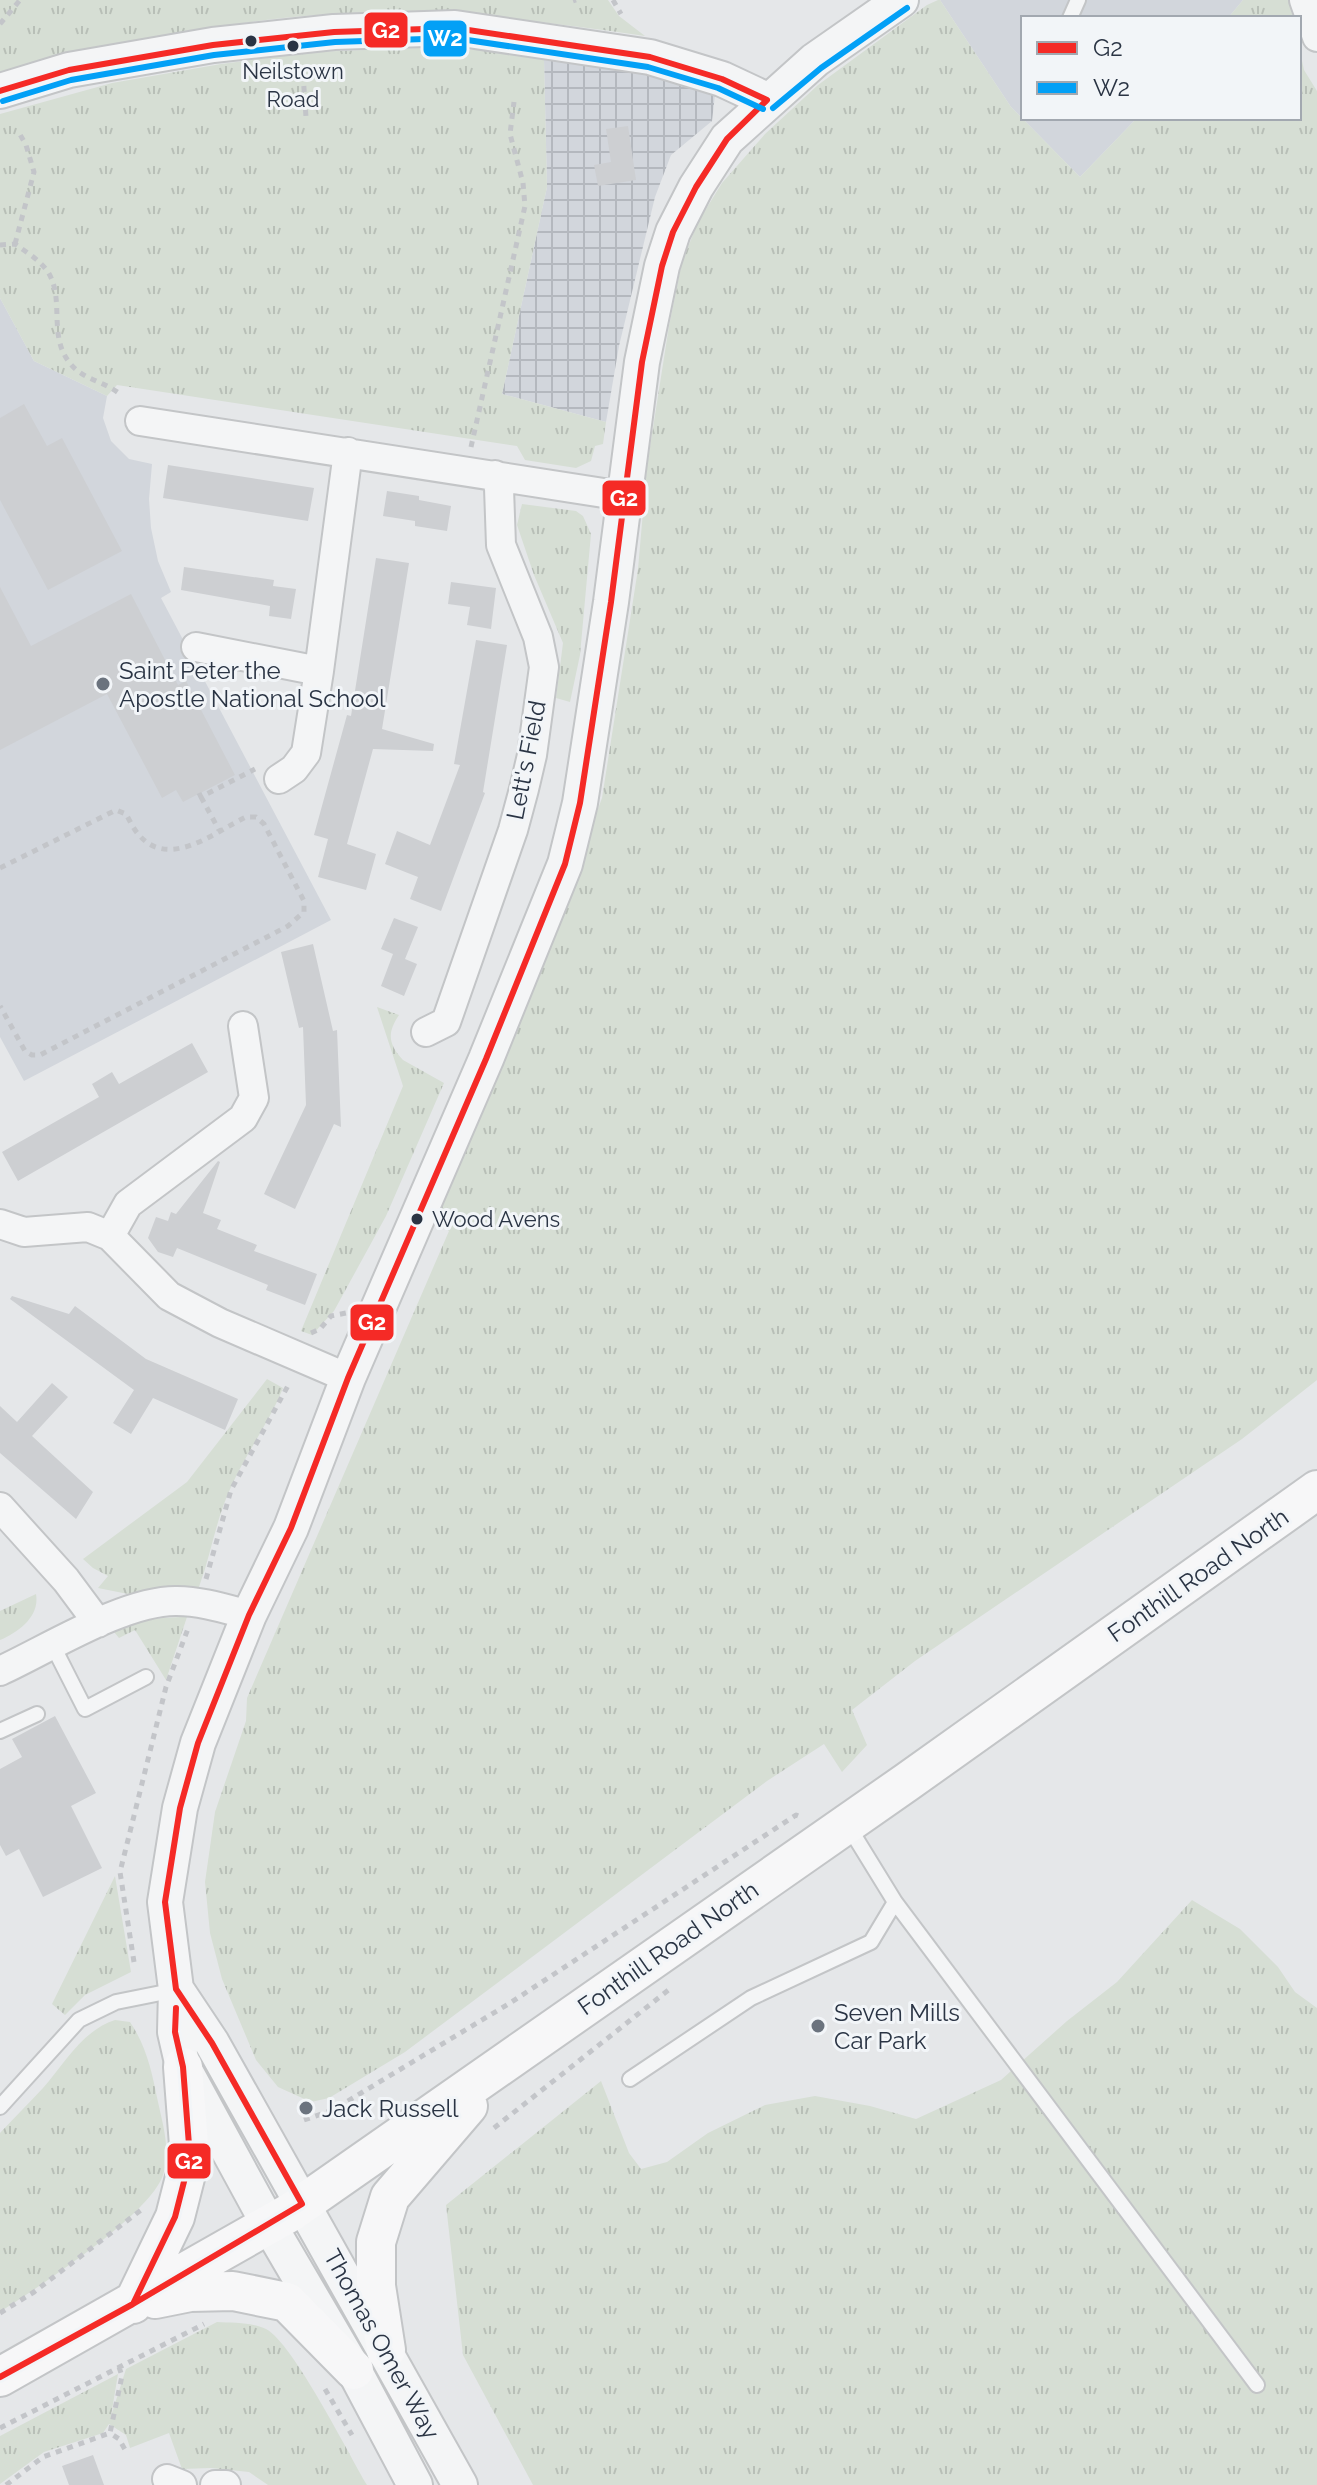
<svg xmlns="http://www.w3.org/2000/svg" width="1317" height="2485" viewBox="0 0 1317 2485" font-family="Raleway,sans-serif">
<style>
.built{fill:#d2d6dc}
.industrial{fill:url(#industrial-grid)}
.grass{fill:url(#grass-tufts)}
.building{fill:#cdcfd2}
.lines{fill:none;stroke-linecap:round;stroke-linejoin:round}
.service-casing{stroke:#c3c5c7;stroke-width:18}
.minor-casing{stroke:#c3c5c7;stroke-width:32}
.tertiary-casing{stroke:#c3c5c7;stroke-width:38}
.secondary-casing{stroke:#c3c5c7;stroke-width:42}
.path{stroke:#c3c5c9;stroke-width:5;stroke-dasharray:6 6;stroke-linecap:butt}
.service{stroke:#f4f5f6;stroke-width:14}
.minor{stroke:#f4f5f6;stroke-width:28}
.tertiary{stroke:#f4f5f6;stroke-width:34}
.secondary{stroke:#f7f7f8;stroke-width:38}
.bus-1-casing{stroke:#f2f5f8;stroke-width:12}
.bus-2-casing{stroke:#f2f5f8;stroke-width:12}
.bus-1{stroke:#f52a26;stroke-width:6}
.bus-2{stroke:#02a0f6;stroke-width:6}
.bus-dot{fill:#2a3444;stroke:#f2f5f8;stroke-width:3}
.poi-dot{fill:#6b737e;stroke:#f2f5f8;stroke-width:3}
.labels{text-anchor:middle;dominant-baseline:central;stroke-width:6;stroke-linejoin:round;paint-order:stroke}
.bus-label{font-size:22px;fill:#2a3444;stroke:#f2f5f8}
.poi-label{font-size:24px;fill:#2a3444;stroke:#f2f5f8;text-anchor:start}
.street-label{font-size:24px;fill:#2a3444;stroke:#f2f5f8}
.line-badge{stroke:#f2f5f8;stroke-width:3}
.badge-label{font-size:22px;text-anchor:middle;font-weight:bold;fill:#fff}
</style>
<defs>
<pattern id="industrial-grid" width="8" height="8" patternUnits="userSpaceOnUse" patternTransform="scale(2)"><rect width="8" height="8" fill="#d2d6dc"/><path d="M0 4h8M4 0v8" fill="none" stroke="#b4b8be"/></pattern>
<pattern id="grass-tufts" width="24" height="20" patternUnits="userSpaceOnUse" patternTransform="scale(2)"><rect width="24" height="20" fill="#d6ded4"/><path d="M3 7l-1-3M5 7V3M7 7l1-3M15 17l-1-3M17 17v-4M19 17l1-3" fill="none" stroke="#b8bfb7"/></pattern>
</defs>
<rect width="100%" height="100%" fill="#e5e7e9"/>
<path class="built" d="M940,0h303l-15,18h-205v100h114l-57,59 -69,-70z
M0,298l34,63 73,35 -4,22 8,23 18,18 23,5 -3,35 2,29 7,33 13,31 -10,6 170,322 -307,161 -24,-44z"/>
<path class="industrial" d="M544,60l106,11 65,24 -3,26 -41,34 -16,42 -36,149 -13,76 -104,-28 45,-207z"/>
<path class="grass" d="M0,0h608l11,16 26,20c-111,-16 -215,-29 -328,-21 -107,8 -213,33 -317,59z
M938,0h2l71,107 69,70 57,-59h162v-71l5,23 13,21v1289l-75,59 -327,222 -63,49 15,35 -25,27 -18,-28 -57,37 -362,271 -76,46 -18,4 -33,-15 -22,-27 -34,-81 -12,-46 -5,-51 10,-70 31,-91 1,-23 202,-467 -15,-12 81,-188 87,-233 36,-229 9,-103 22,-140 13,-64 16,-40 24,-39 43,-49 53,-49 109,-80z
M1243,0h46l4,18h-65z
M418,48l67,2 59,10 3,127 -45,207 104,28 -3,22 -8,2 -4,15 -15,7 -51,-8 -8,-14 -400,-61 -10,11 -73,-35 -34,-63v-184l112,-31 109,-19 91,-12z
M522,504l54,7 7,5 8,18 -11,121 -10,47 -14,-4 7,-55 -29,-68 -17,-50z
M377,1007l22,8c-12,18 -11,29 4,45l41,23 -58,133 -52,95 -22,24 -11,-4 102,-245z
M267,1379l16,9c-14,35 -37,65 -52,99 -15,32 -20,67 -32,100h-30l-41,7 -30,-6 10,-12 -15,-8 -10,-9 104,-77z
M36,1594c4,22 -17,38 -36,46v-29z
M180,1617h7l-21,63 -31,-50 -16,8 -5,-6 35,-13z
M115,1876l16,96 -46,23 -20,20 -13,-11z
M1192,1900l48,29 38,38 17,25 22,16v477h-784l-70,-130 -17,-150 155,-124 28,72 12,16 26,-7 41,-29 57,-28 50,-9 55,10 46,13 85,-39 66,-59 50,-39z
M115,2020l15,2c17,25 22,51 28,80 5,23 13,49 5,73 -13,40 -125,112 -163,137v-179c14,-15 29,-30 43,-45 22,-25 40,-58 72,-68z
M217,2322c16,1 34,0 49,7 27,14 82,124 101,156h-99l-19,-13 -38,-4 -29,1 -13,-36 -39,15 -4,-13 -17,-11 -6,9 -59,19 -44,32v-48l118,-62 -7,42 15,-47z"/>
<path class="building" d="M628,126l8,54 -38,6 -4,-21 17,-3 -5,-33z
M24,404l23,42 15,-8 60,113 -74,39 -48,-90v-82z
M168,465l146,23 -6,33 -145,-23z
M387,491l32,5v4l32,6 -4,25 -32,-5v-5l-32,-5z
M376,558l33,5 -27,166 52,15 -1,7 -60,-2 -26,95 29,10 -10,36 -48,-13 10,-38 -14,-4 33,-120 4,1z
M184,567l90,13 -1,6 23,3 -5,30 -22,-3 1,-10 -89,-16z
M451,582l45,6 -5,41 -24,-4 3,-18 -22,-3z
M0,587l31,59 100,-52 47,91 8,-4 49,94 -52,27 -7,-12 -14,8 -55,-104 -107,56z
M476,640l31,5 -24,147 2,1 -44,118 -31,-12 8,-22 -33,-13 12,-33 33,14 30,-80 -6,-1z
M394,918l24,9 -13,32 12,5 -13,32 -23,-10 12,-32 -12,-5z
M313,944l20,87 4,-1 4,97 -7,-3 -39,85 -31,-15 42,-89 -3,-78 -4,1 -18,-76z
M192,1043l16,29 -190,109 -16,-29 97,-55 -7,-13 20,-12 7,12z
M218,1161l2,1 -17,51 18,7 -4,9 40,16 -3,6 63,23 -12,31 -39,-15 2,-5 -91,-37 -4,9 -15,-5 -10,-14 8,-21 12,4 3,-9 5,2z
M12,1296l57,18 6,-8 71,53 92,40 -13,31 -72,-32 -22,36 -18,-11 21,-33 -124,-91z
M52,1383l16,14 -36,39 61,56 -17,27 -76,-66v-47l17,16z
M55,1716l41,77 -25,13 31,62 -59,29 -24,-48 -13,7 -6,-11v-76l22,-12 -10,-18z
M93,2455l11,30h-35l-7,-19z"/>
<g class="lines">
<defs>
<path id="service" d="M1070,18l8,-18
M53,1646l32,63 61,-32
M0,1731l37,-17
M847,1824l48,78 362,483
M630,2079l121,-81 120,-56 24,-40
M0,2107l79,-87 37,-18 60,-12"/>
<path id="minor" d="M1304,0l13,37
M140,421l483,75
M196,647l123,24
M279,779l15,-10 12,-16 13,-82 29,-219
M426,1032l20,-10 67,-192 11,-41 8,-34 12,-88 -6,-30 -37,-92 -2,-57 -4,-13
M0,1224l24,8 64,-5 22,9 59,60 51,27 128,55
M110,1236l18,-32 115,-86 11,-20 -11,-72
M0,1507l66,73 32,43
M0,1671c48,-22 125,-71 177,-70 24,0 49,8 72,14
M167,2479l15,6
M215,2485h11"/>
<path id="tertiary" d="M0,91l69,-21 144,-25 121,-13 121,-4 195,29 72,22 45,21
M176,1989l36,54 248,442
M415,2485l-61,-115 -85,-145 -86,-158 -8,-35 1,-43 -11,-87 15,-94 18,-65 51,-128 42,-87 57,-150 138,-319 79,-195 15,-61 31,-201 31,-240 20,-96 11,-34 23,-45 31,-48 88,-79 86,-60"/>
<path id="secondary" d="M155,2299l35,-7 43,-1 54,11 67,68
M133,2304l42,-87 15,-59 -7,-91
M386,2350l-10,-64v-44l14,-45 78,-91
M0,2377l291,-165 616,-430 410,-292"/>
</defs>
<use href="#service" class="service-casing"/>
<use href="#minor" class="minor-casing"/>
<use href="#tertiary" class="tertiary-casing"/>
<use href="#secondary" class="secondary-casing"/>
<path class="path" d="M613,0l8,14
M573,1l3,-1
M0,24l20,-24
M303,74l3,43
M15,244l19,-72 -8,-27 -8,-14
M0,245l15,-1c11,8 25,16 33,28 17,27 0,63 21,90 13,18 36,19 52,33
M471,447l54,-241 -2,-23 -13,-49 4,-32
M199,793l2,4 54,-28
M201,797l18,33
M0,868l116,-58 10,4c4,7 8,16 13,21 30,35 76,-3 107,-18h10l8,7 40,77v11l-16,14 -248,129h-8l-7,-4 -25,-45
M311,1333l9,-4 11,-13 15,-3
M206,1579l25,-89 59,-108
M134,1962l-14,-90 46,-185 23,-61
M304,2120l29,-10 177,-107 286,-188 7,3
M494,2128l177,-140
M0,2313l34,-21 107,-82
M119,2367l3,9 -12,57 9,6 8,14
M325,2389l27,46
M0,2428l204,-104
M6,2485l37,-28 67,-24"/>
<use href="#service" class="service"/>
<use href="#minor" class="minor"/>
<use href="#tertiary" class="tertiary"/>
<use href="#secondary" class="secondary"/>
<defs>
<path id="bus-1" d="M0,91l69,-21 144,-25 121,-13 121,-4 195,29 72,22 45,21
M133,2304l42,-87 15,-59 -7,-91 -8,-35 1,-24
M0,2377l133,-73 169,-100 -90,-161 -36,-54 -11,-87 15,-94 18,-65 51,-128 42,-87 57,-150 138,-319 79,-195 15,-61 31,-201 31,-240 20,-96 11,-34 23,-45 31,-48 40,-39"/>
<path id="bus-2" d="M3,101l68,-21 143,-25 121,-13 119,-4 194,29 70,21 45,21
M773,108l48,-40 86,-60"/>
</defs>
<use href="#bus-1" class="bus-1-casing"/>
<use href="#bus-2" class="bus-2-casing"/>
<use href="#bus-1" class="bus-1"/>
<use href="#bus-2" class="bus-2"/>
</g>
<g class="bus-dot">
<circle cx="251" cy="41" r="7"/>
<circle cx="293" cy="46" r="7"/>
<circle cx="417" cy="1219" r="7"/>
</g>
<g class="poi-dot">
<circle cx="103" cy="684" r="8"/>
<circle cx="818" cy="2026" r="8"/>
<circle cx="306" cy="2108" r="8"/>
</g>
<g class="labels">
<g class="bus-label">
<text x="293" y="71">Neilstown<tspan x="293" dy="28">Road</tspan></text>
<text x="432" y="1219" text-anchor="start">Wood Avens</text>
</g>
<g class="poi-label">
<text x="119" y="670">Saint Peter the<tspan x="119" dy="28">Apostle National School</tspan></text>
<text x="834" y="2012">Seven Mills<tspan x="834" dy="28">Car Park</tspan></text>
<text x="322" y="2108">Jack Russell</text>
</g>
<g class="street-label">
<text transform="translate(526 760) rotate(-79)">Lett's Field</text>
<text transform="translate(1198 1575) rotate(-35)">Fonthill Road North</text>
<text transform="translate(668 1948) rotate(-35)">Fonthill Road North</text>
<text transform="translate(382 2344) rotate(61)">Thomas Omer Way</text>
</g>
</g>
<g class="line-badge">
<rect x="363" y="11" width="46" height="38" rx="8" fill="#f52a26"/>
<rect x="422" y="19" width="46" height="39" rx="8" fill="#02a0f6"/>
<rect x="601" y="479" width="46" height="38" rx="8" fill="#f52a26"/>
<rect x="349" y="1303" width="46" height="39" rx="8" fill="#f52a26"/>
<rect x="166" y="2142" width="46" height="38" rx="8" fill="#f52a26"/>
</g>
<g class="badge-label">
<text x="386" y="38">G2</text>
<text x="445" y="46">W2</text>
<text x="624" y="506">G2</text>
<text x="372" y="1330">G2</text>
<text x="189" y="2169">G2</text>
</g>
<rect x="1021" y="16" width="280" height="104" fill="#f2f5f8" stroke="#a2a8b0" stroke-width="2"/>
<rect x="1037" y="42" width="40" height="12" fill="#f52a26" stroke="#a2a8b0" stroke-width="2"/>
<text x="1093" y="56" font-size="24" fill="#2a3444">G2</text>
<rect x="1037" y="82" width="40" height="12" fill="#02a0f6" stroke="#a2a8b0" stroke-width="2"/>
<text x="1093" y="96" font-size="24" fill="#2a3444">W2</text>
</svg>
